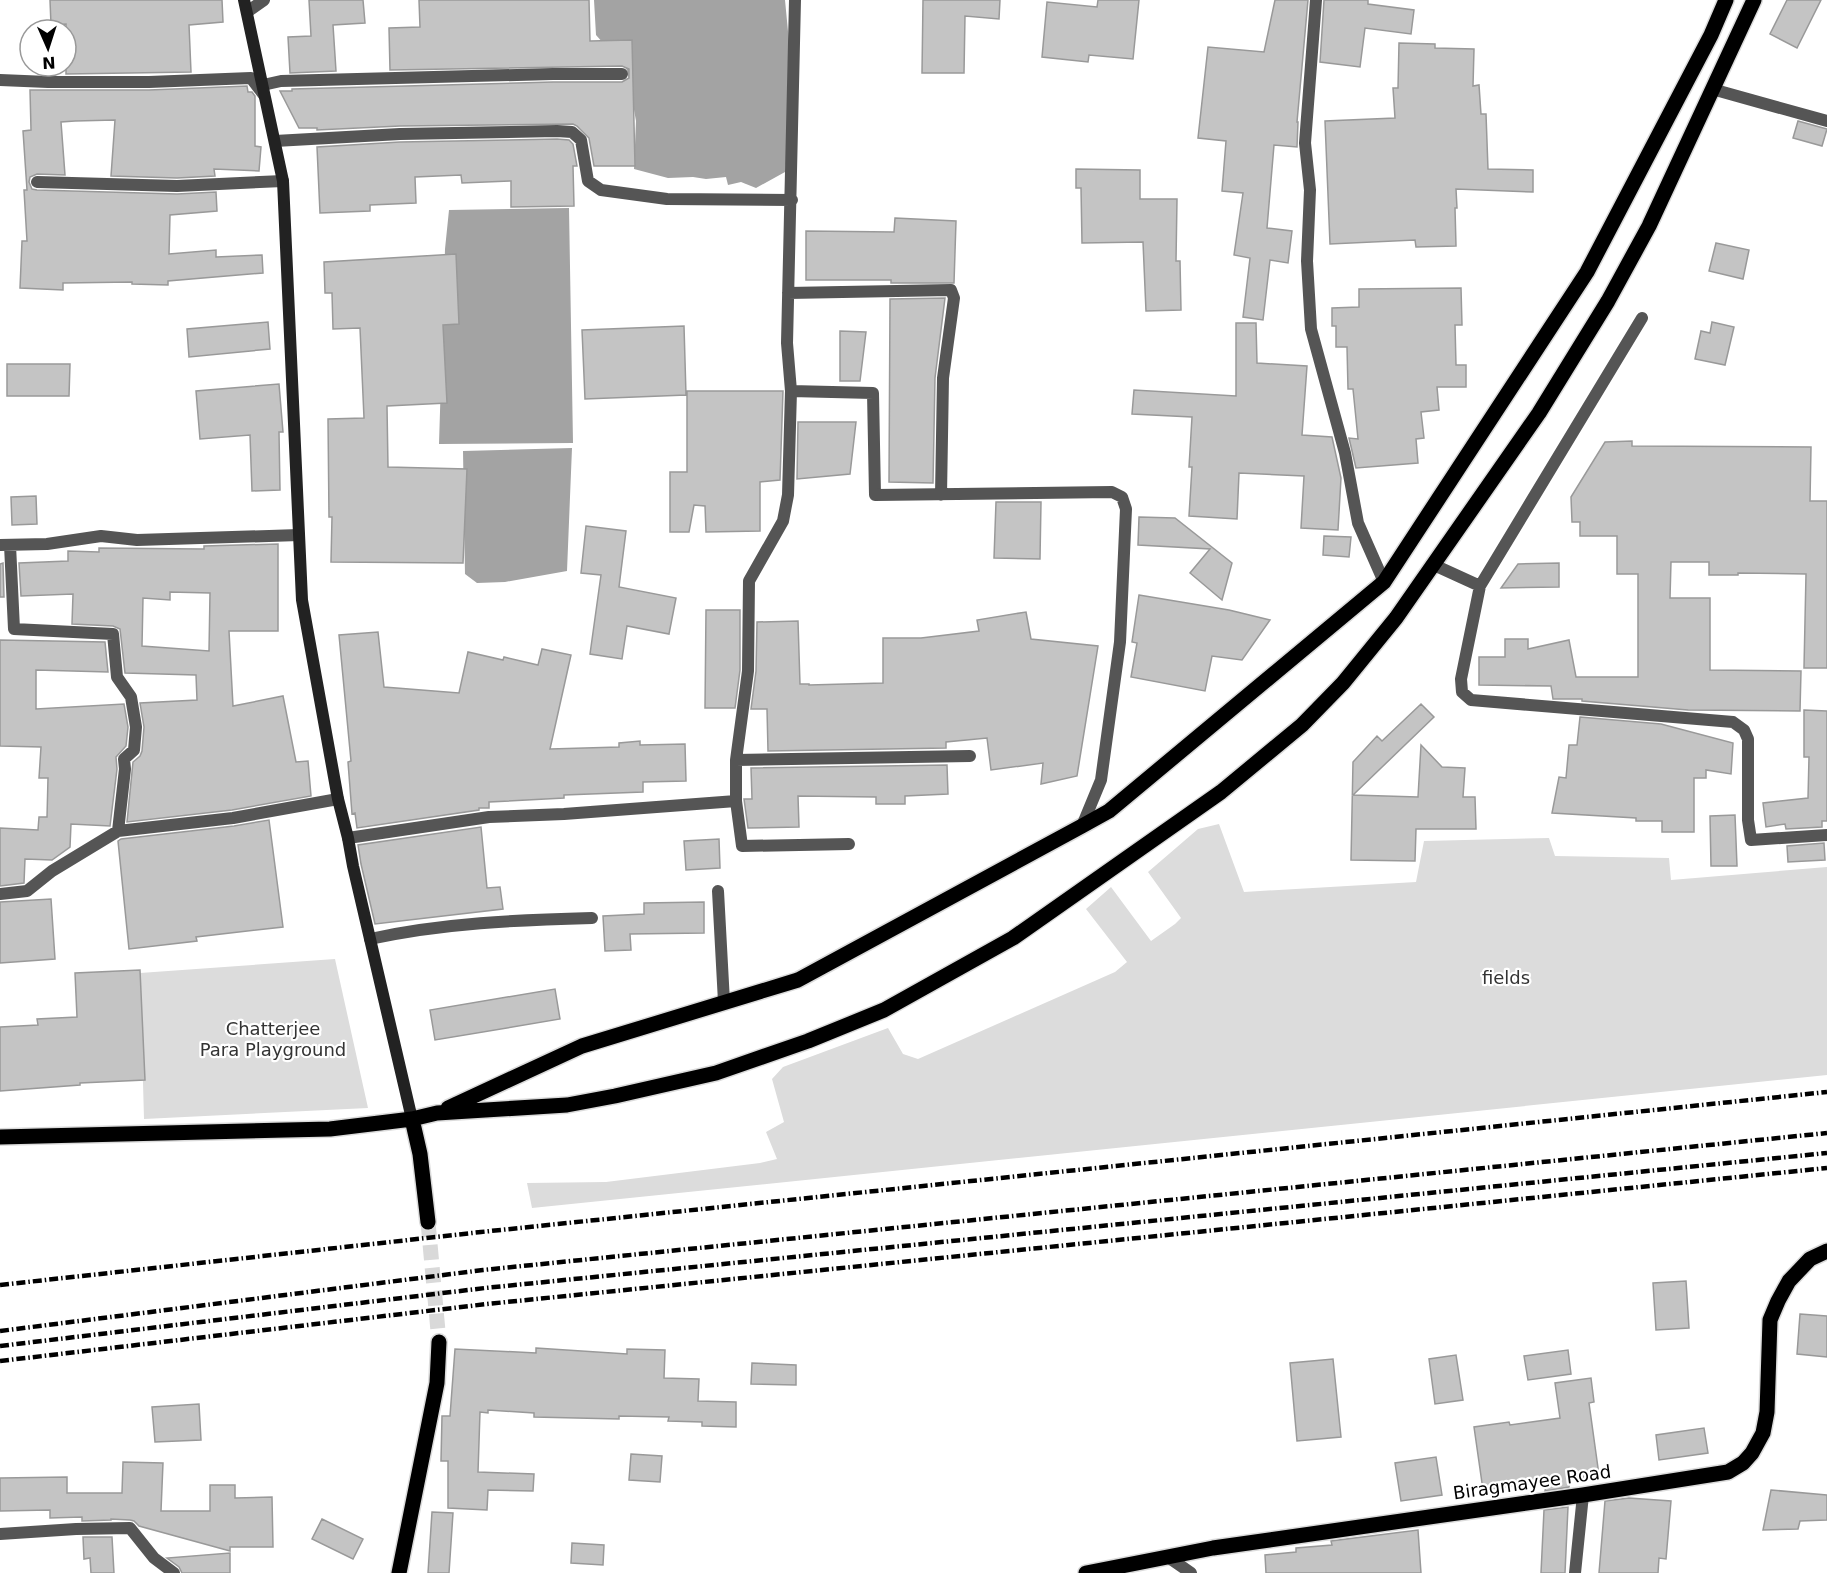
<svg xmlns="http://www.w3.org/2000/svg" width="1827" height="1573" viewBox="0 0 1827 1573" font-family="'DejaVu Sans',sans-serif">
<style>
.green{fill:#dcdcdc}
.water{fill:#a3a3a3}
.building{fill:#c4c4c4;stroke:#999;stroke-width:1.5;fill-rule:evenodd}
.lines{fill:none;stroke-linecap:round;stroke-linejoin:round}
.primary-tunnel{stroke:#d9d9d9;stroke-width:15;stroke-dasharray:15 8;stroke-linecap:butt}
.primary-casing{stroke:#dbdbdb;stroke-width:18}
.service{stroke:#555;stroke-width:12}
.minor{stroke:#555;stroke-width:12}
.secondary{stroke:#222;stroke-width:12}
.primary{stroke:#000;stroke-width:15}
.rail{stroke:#000;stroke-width:4.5;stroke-dasharray:9 3 1.5 3;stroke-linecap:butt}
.labels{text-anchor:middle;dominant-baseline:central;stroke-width:4.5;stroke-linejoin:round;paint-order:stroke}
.park-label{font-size:18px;fill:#333;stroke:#fff}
.street-label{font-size:18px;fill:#000;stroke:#fff}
</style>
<rect width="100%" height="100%" fill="#fff"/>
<path class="green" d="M1219,824l25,68 172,-10 8,-41 125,-3 6,18 114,2 2,22 156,-13v208l-1295,133 -5,-25 79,-1 154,-19 17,-4 -11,-27 18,-10 -12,-43 11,-12 105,-39 15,26 15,5 197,-87 12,-10 -41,-53 25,-22 40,54 24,-17 6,-6 -33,-46 50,-43z
M335,959l33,149 -224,11 -4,-146z"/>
<path class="water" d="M594,0h191l9,94 -9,78 -29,16 -15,-6 -13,3 -2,-8 -20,2 -13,-2 -25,1 -34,-9 2,-48 -9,-51 -31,-35z
M569,208l4,235 -134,1 6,-195 4,-39z
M572,448l-5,123 -62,11 -28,1 -12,-9 -2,-123z"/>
<path class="building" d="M50,0h172l1,22 -34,3 2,47 -125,2v-50l-15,1z
M309,0h54l2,23 -32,2 3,46 -46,2 -2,-36 23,-1z
M419,0h170l1,41 42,-1 3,126h-41l-5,-28 -12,-12 -4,-2 -173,2 -83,4v-2h-18l-19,-37h12v-2l261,-7h69l7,-4v-9l-7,-3 -232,4 -1,-42 31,-1z
M923,0h77l-1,19 -34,-3 -1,57h-42z
M1098,0h41l-6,59 -44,-4 -1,7 -46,-5 5,-55 50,5z
M1275,0h33l-11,122h1l-1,25 -23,-2 -7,83 25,3 -4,32 -18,-3 -7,60 -20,-3 7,-59 -16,-3 9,-62 -21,-2 4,-50 -28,-3 10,-91 56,5z
M1324,0h44v4l46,6 -3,24 -46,-6 -5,39 -40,-5z
M1787,0h34l-24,48 -27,-14z
M1399,43l36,1v4l39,1 -1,37 6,-1 2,29h5l2,55 45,1v22l-77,-3 1,19h-2l1,38 -40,1 -1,-7 -85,4 -5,-123 70,-3 -2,-30h5z
M247,86l1,6h4l3,4v50l6,1 -2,24 -45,-2 1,7 -38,2 -66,-2 4,-56 -40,1 -14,1 4,53 -28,-1 -7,3 -1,5 3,7 5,1 140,4 39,-2 1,19 -47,4 -1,39 47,-4v7l46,-2 1,18 -95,8v4l-36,-1v-2l-69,1v7l-43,-2 2,-47h5l-3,-51h3l-4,-59 8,-1 -1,-40h119z
M1798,121l29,8 -5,17 -29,-8z
M557,139l12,1 4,4 4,22h-4l1,40 -63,1v-26l-49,2 -1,-8 -46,2 1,26 -46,2v6l-50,2 -3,-66 83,-5z
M1076,169l64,1v29h37l-1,62h4l1,49 -35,1 -3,-69 -61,1 -1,-55h-5z
M895,218l61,3 -2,62h-63v-3h-85v-49l88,1z
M1716,243l33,7 -6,29 -34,-8z
M456,254l3,70 -16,1 4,78 -60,3 1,61 79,2 -4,94 -132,-1 1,-45h-3l-1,-98 36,-1 -4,-90 -27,1 -1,-36h-7l-1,-31z
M1461,288l1,37h-7l1,40h10v22h-29l2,23 -18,2 3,26 -8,1 2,24 -62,5 -7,-30 9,1 -5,-50h-5l-1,-42h-11v-21h-4v-18l27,-1v-18z
M945,298l-10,80 -2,105 -44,-1 1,-183z
M268,322l2,27 -81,8 -2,-28z
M1712,322l22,5 -9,38 -30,-6 6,-28 9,2z
M1236,323h20l1,40 50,3 -5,69 30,2 9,41 -3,52 -37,-2 3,-52 -65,-3 -2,46 -48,-3 3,-49h-3l3,-50 -60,-3 2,-24 102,6z
M684,326l2,69 -101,4 -3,-69z
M840,331l26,1 -6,49h-20z
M7,364h63l-1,32h-62z
M279,384l4,48h-4l1,58 -28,1 -2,-56 -50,4 -4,-48z
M687,391h96l-3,89 -20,2v49l-54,1 -1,-26 -11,-1 -5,27h-19v-60h17z
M798,422h58l-6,52 -53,5z
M1632,441v5l179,1 -1,54h17v167h-23l2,-94 -68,-1v2h-29v-13h-38l-1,36h40v72l91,1 -1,40 -112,-1 -106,-9v-2h-29l-2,-13 -72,-1v-28h26v-18h23v10l41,-9 7,37h62v-103h-21v-38h-37v-14h-8l-1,-25 34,-55z
M36,496l1,28 -25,1 -1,-28z
M996,502h45l-1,57 -46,-1z
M1139,517l36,1 57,45 -10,37 -32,-27 20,-24 -72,-4z
M586,526l40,5 -7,56 57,11 -7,36 -42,-8 -5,33 -32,-5 11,-79 -20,-2z
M1324,536l27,1 -2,20 -26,-2z
M278,544v87h-49l4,75 50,-10 13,66 12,-1 3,35 -79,14 -105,12 6,-60 7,-6 2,-5 2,-24 -4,-24 57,-3 -1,-25 -71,-2 -5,-44 -7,-3 -41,-2 1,-30 -52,2 -2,-33 49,-2v-10l31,1v-4l105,1v-3zM170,592l40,1 -1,58 -67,-5 1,-48 27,2z
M3,563l1,34h-4v-33z
M1559,563v24l-58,1 17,-24z
M1139,595l90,15 41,10 -28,40 -30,-4 -7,35 -74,-14 6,-34 -5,-1z
M706,610h34v60l-5,38h-30z
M1026,612l5,27 67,7 -21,130 -36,8 2,-21 -52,7 -4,-32 -41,4v6l-178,3 -1,-42h-16l5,-38 1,-49 41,-1 2,63h9v1l74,-2v-45h38l58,-7 -2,-11z
M378,632l6,55 75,6 9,-41 35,8 1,-3 34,8 4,-16 29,6 -21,94 69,-2v-4l21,-2v4l45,-1 1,37 -43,1v10l-79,3v3l-75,4v6h-10v2l-122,18 -2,-15 -3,1 -4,-52 3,-1 -12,-126z
M0,640l105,2 3,30 -72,-2v39l88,-5 4,23 -2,19 -10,11 1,12 -7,57 -39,-2 -1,23 -18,13 -27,-1 -1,24 -24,3v-58l38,2 1,-13h8l1,-39h-9l2,-31 -41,-1z
M1421,704l13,13 -81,78 65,2 3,-52 21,22 23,1 -2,29h12l1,32h-60l-1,32 -64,-1 2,-98 24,-26 5,5z
M1804,710l23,1v110h-5v6l-36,2 -1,-5 -19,3 -3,-24 45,-5 1,-41h-5z
M1580,717l81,7 72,19 -2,31 -25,-4v8h-12v54h-32v-11h-26v-3l-84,-5 7,-36 7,1 3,-33h8z
M947,765l1,29 -43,2v8h-29v-7l-78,-1 1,31 -51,1 -4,-29h8l-1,-31z
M1735,815l2,51h-26l-1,-50z
M269,820l14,107 -87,10 1,4 -68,8 -11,-108 3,-2 113,-13z
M481,827l6,61 13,-1 3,22 -128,15 -14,-60 -3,-19z
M719,839l1,29 -34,2 -2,-29z
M1824,843l1,17 -37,2 -1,-16z
M51,899l4,60 -55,4v-61z
M704,902v31l-74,1 1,16 -26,1 -2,-35 41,-2v-11z
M140,970l5,110 -65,3v2l-80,6v-64l38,-2 -1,-6 40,-2 -2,-44z
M555,989l5,30 -125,21 -5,-30z
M1686,1281l3,47 -33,2 -3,-47z
M1800,1314l27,2v41l-30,-3z
M536,1348l91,6v-5l38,1 -1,28 35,1 -1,22 38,1v25l-34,-1v-4l-34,-1 1,-4 -50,-1v3l-85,-2v-4l-46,-3v3l-8,-1 -2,60 56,2 -1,17 -45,-1 -1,20 -39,-2v-47h-7l1,-45h8l5,-67 81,4z
M1568,1350l3,24 -43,6 -4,-24z
M1456,1355l7,45 -28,4 -6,-45z
M1333,1359l8,78 -44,4 -7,-78z
M752,1363l44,2v20l-45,-1z
M1591,1378l3,24 -5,1 10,72 -29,4 -1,8 -24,4 1,-9 -63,8 -9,-63 35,-5 1,3 50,-7 -5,-35z
M199,1404l2,36 -46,2 -3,-35z
M1704,1428l4,25 -49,7 -3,-25z
M631,1454l31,2 -2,26 -31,-2z
M1436,1457l6,38 -41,6 -6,-38z
M123,1462l40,1 -2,48h49v-26h25v13l37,-1 1,50h-43v4l-91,-25 -5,-5 -4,-1 -19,-1v1l-29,1v-4l-32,1v-8l-50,1v-33l67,-1v16h55z
M1771,1490l56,5v25l-27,1 -2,8 -35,1z
M1629,1498l42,3 -5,58 -7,-1 -1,15h-59l6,-72z
M1568,1507l-3,66h-24l3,-63z
M432,1512l21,1 -4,60h-21z
M322,1519l41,20 -10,20 -41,-20z
M1418,1530l3,43h-155l-1,-18 31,-3v-4l36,-3 -1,-4z
M83,1537h29l2,36h-23l-1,-15 -6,1z
M572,1543l32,2 -1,20 -32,-2z
M230,1553v20h-48l-3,-6 -12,-9z"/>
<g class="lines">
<path class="primary-tunnel" d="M428,1222l11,120"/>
<defs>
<path id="primary" d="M448,1108l134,-62 216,-66 284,-154 27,-15 275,-229 203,-310 124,-237 15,-35
M412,1119l8,35 8,68
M0,1137l330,-8 82,-10 25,-6 130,-8 48,-9 101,-23 92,-32 76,-31 129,-72 208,-146 81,-67 41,-42 53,-65 143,-205 69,-112 41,-75 105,-226
M399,1573l38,-190 2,-41
M1086,1573l127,-25 370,-53 145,-23 15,-9 9,-10 11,-20 4,-21 3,-92 8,-19 11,-20 21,-22 17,-8"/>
</defs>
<use href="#primary" class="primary-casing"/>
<path class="service" d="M370,939c73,-16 147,-19 222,-21"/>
<path class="minor" d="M1316,0l-11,143 5,47 -3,71 4,68 34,124 13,70 26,59
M247,12l17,-12
M0,80l48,2h101l102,-4 13,17
M263,85l18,-4 272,-7h69
M1712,89l115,32
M275,141l125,-7 157,-3 15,1 9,8 7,41 13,9 66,9 125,1
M37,182l140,4 106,-5
M788,293l163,-3 3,8 -11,80 -2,117
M791,391l82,2 2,102 237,-3 10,5 4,12 -6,133 -19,138 -19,46
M0,545l47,-1 54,-8 36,4 162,-5
M10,545l4,84 99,5 4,43 14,20 5,30 -2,23 -10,9 1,10 -7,62
M1434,565l46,21 -19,93 1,13 9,8 262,22 11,8 4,9v81l3,20 76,-5
M1480,586l162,-268
M736,760l12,-89 1,-90 34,-60 5,-26 3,-104 -4,-48 8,-343
M736,801v-41l234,-4
M348,838l141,-21 75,-3 172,-13 6,45 107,-2
M718,891l6,111
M0,894l27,-3 25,-20 66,-40 115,-13 105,-19
M0,1534l76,-5 54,-1 24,30 20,15
M1168,1557l23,16
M1575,1573l8,-78"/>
<path class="secondary" d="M244,0l39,181 19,419 36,199 10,39 5,28 59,253"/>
<use href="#primary" class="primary"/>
<path class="rail" d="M0,1285l481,-53 1346,-140
M0,1331l483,-61 1344,-137
M0,1346l485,-58 1342,-135
M0,1361l487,-57 1340,-136"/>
</g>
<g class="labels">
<g class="park-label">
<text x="1506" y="977">fields</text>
<text x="273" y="1028">Chatterjee<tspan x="273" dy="21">Para Playground</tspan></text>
</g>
<g class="street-label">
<text transform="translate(1532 1482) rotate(-8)">Biragmayee Road</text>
</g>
</g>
<g transform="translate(48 48) rotate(177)"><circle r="28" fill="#ffffff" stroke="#999999" stroke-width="1.5"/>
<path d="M0-4.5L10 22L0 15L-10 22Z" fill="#000000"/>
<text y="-9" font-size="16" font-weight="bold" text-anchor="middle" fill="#000000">N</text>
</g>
</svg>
